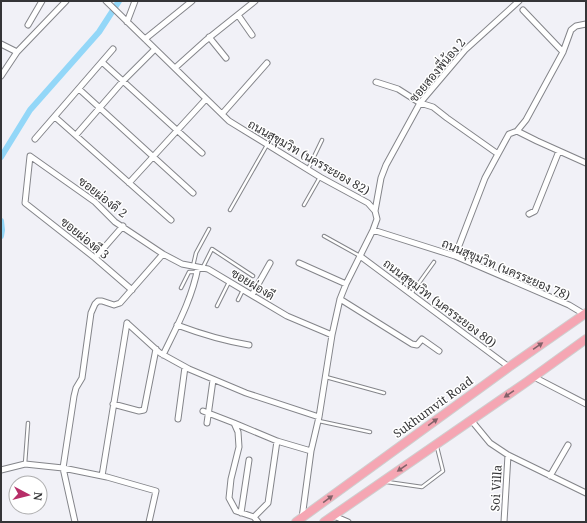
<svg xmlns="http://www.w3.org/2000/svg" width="587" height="523" viewBox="0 0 587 523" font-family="'Noto Serif',Sarabun,serif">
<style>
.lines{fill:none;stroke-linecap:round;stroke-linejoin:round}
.canal{stroke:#93d7f8;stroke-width:6}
.lane-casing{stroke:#84858a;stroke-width:4.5}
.street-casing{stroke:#84858a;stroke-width:7}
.primary-casing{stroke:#cfcfcf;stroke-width:10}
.lane{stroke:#fff;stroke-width:2.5}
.street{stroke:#fff;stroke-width:5}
.primary{stroke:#f5a6b3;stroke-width:8}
.oneway{fill:#826269}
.labels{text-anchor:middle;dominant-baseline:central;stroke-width:3;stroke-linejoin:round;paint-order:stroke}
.street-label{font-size:12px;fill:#353537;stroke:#fff}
</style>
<rect width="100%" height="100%" fill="#f1f1f7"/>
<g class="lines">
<path class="canal" d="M1,157l29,-47 69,-78 20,-31
M1,221l1,9 -1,6"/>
<defs>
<path id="lane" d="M308,169l14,-29
M304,205l16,-28
M230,210l37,-65
M324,236l36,20
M193,266l3,-13 13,-24
M203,267l9,-18 41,27
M181,288l8,-16h7
M411,294l23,-32
M238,300l5,-10
M217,306l12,-24
M326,377l58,16
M319,421l51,11
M25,464l3,-41
M387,482l35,5 21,-16 -6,-24"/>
<path id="street" d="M106,1l123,120 91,56 48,26 7,8 2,8 -4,11 -27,54 -6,15 -8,36 -13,82 -8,34 -9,67
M523,10l40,42
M238,15l14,20
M127,22l8,-21
M28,25l14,-24
M209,37l17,21
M145,39l47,-38
M1,44l16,8
M102,62l100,91
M175,68l30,-27 50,-40
M1,76l16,-24 49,-51
M376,82l22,7 22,14 13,4 14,11 51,36
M79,89l114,104
M222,114l45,-51
M55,117l116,103
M517,131l20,10 49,22
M76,135l47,-54 32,-32
M35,139l78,-90
M129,183l77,-84
M375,211l6,-33 5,-13 34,-62 45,-53 54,-49
M529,214l6,-3 24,-60
M373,230l82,26 114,49 15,9
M360,256l149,111
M455,256l30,-78 13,-24 11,-20 8,-3 9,-11 37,-68 8,-22 5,-4 10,-2
M95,258l28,-32
M299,263l47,21
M132,290l-37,-32 -70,-55 5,-47 65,46 20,20 48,32 19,10 26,5 79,47 45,19
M252,295l18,-32
M340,299l72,45 5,1 5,-6 17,12
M127,323l33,30 29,16 57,24 73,24
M177,325c24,9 47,16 72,20
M163,355c14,-29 29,-56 35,-88
M534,377l52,27
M113,404l26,7 5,-1 12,-61
M203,411l31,12 4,9 1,15 -8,32 -2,19 7,13 18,6 4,5
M178,419l7,-52
M471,420l19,23 18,12 78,38
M207,423l6,-43
M234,423l43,18 34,10
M1,470l24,-6 38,4 44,9 49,14 -7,31
M102,476l25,-153
M550,476l18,-31
M241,513l8,-53
M334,516l14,6
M254,517l14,-14 9,-62
M75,522l-12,-54 11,-72 2,-8 6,-10 9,-65 4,-9 3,-3h4l12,4 6,-2 43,-49
M504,522l4,-67"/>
<path id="primary" d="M296,522l213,-155 77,-54
M324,522l204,-141 58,-42"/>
</defs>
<use href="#lane" class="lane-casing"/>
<use href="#street" class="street-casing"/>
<use href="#primary" class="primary-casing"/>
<use href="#lane" class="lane"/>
<use href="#street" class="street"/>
<use href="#primary" class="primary"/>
</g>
<defs><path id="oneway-solid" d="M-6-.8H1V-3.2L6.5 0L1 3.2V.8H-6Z"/></defs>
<g class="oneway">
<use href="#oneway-solid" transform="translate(538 346) rotate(-35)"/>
<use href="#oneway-solid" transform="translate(509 394) rotate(146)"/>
<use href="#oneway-solid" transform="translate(433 422) rotate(-36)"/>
<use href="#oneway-solid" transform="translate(402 468) rotate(145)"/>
<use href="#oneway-solid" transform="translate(328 499) rotate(-36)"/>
</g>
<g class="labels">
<g class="street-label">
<text transform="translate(437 70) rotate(-50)">ซอยสองพี่น้อง 2</text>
<text transform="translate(309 157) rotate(30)">ถนนสุขุมวิท (นครระยอง 82)</text>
<text transform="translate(103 197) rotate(38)">ซอยผ่องดี 2</text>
<text transform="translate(85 238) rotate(39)">ซอยผ่องดี 3</text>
<text transform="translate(506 269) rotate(23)">ถนนสุขุมวิท (นครระยอง 78)</text>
<text transform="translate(253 284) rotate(31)">ซอยผ่องดี</text>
<text transform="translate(440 303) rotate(37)">ถนนสุขุมวิท (นครระยอง 80)</text>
<text transform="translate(433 407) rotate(-36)">Sukhumvit Road</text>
<text transform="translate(496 488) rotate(-87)">Soi Villa</text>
</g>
</g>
<rect width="587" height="523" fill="none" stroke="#353537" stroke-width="4"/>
<g transform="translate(28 495) rotate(97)"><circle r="19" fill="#ffffff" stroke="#aeaeaf"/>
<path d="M0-3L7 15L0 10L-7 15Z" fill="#b72d68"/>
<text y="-6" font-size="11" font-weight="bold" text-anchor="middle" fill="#353537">N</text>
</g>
</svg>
